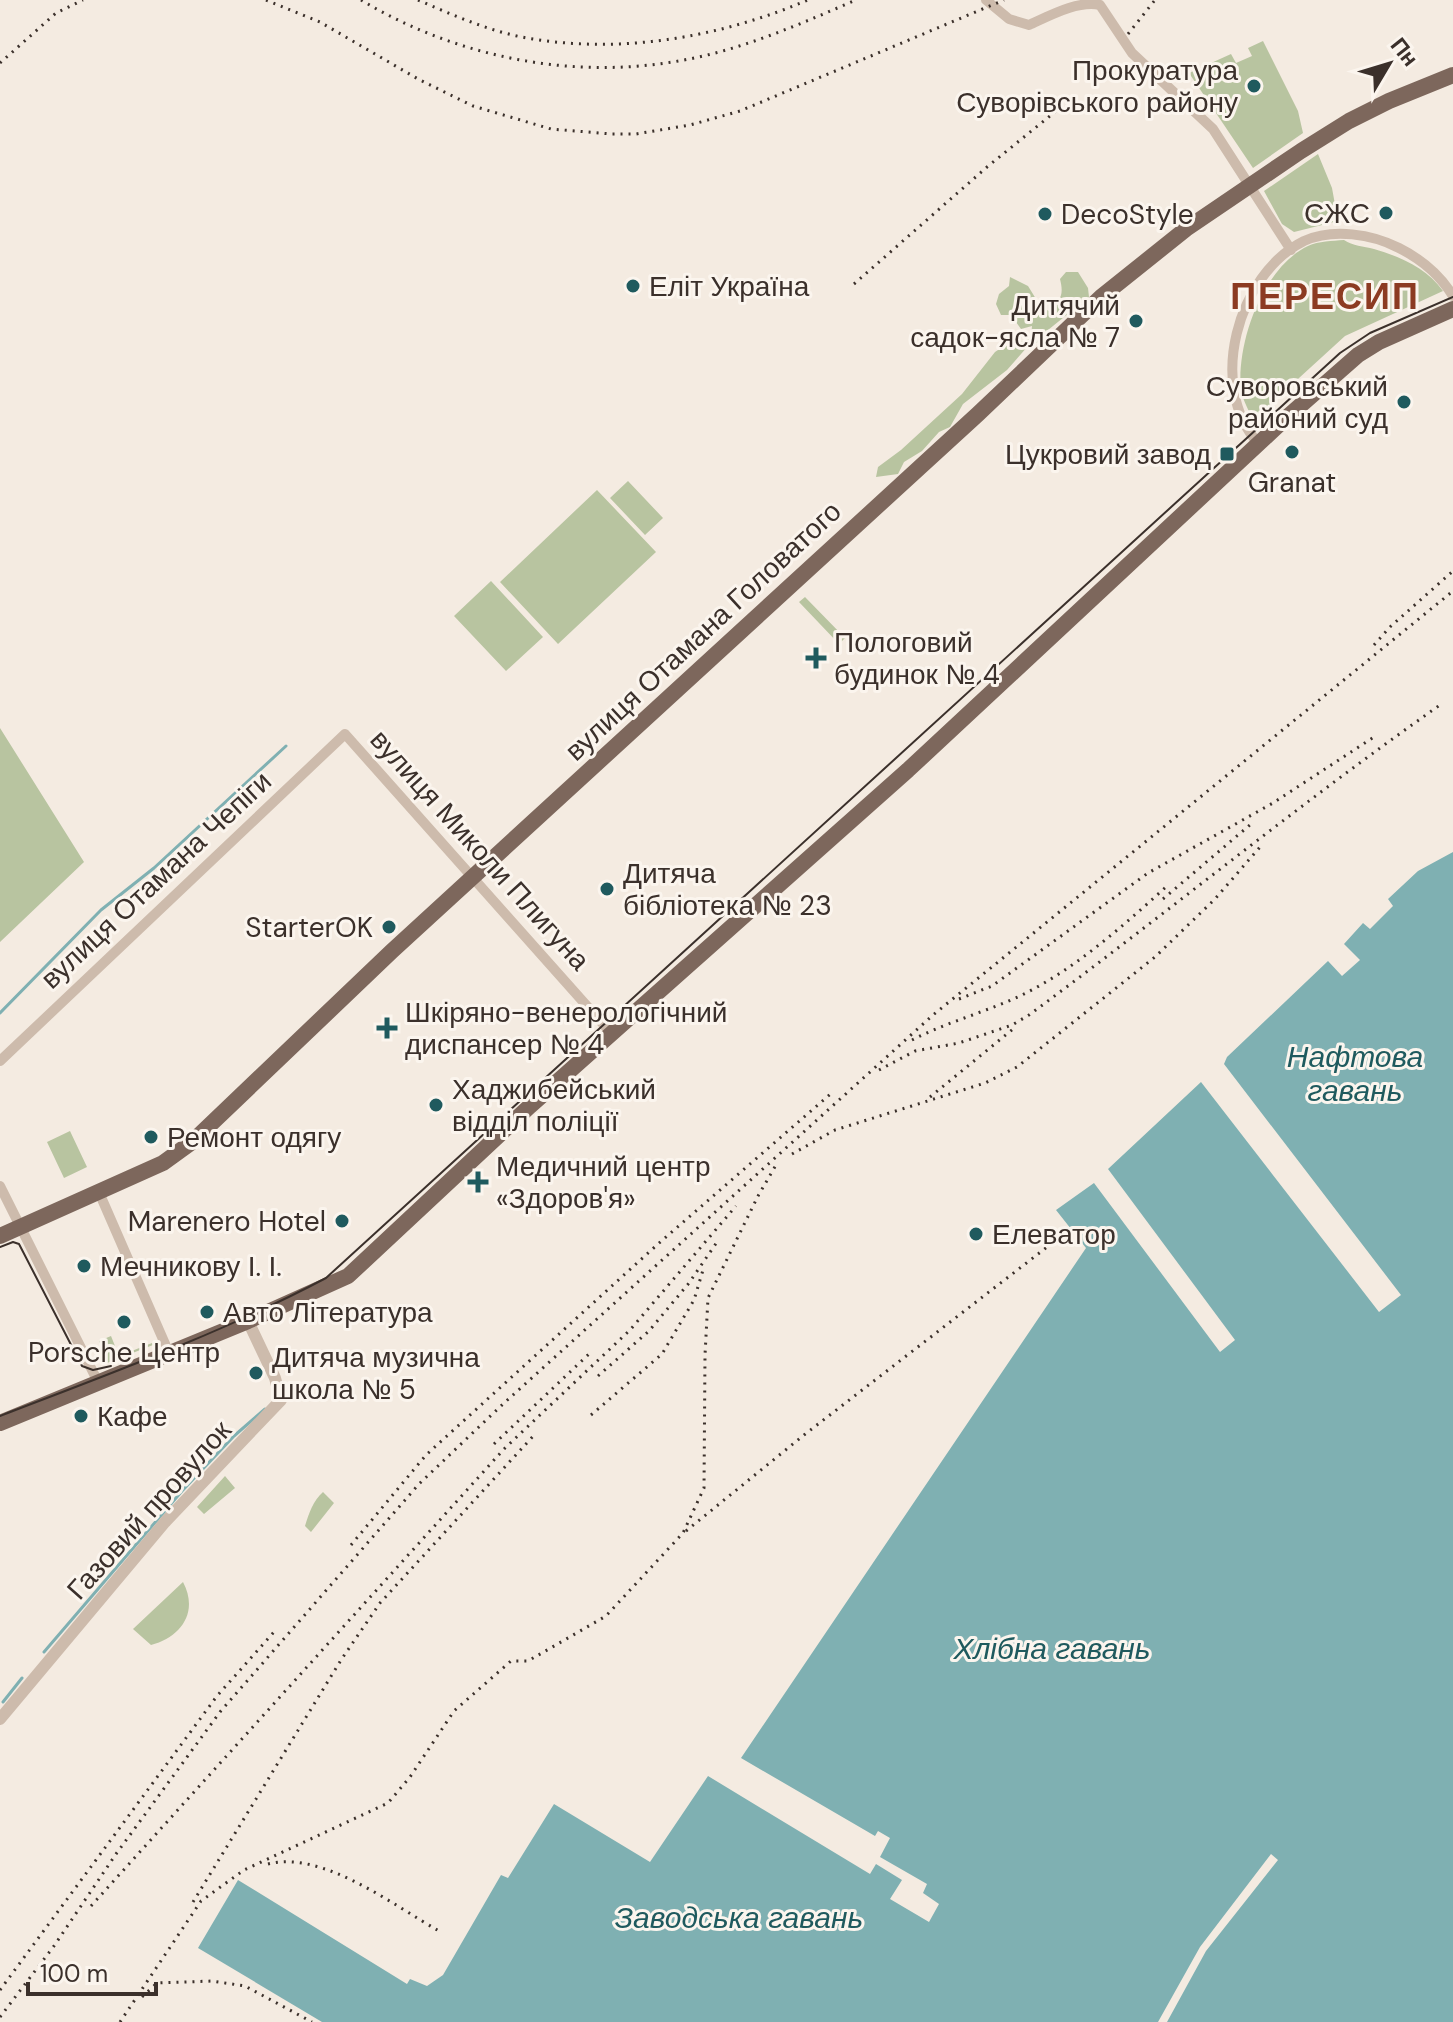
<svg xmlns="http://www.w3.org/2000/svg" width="1453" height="2022" viewBox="0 0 1453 2022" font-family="'DM Sans',sans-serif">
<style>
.green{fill:#b8c4a0}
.water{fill:#7fb0b2}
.pier{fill:#f4ebe1}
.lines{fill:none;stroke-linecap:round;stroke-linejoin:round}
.stream{stroke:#7fb0b2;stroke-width:3}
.minor{stroke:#cdbbac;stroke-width:10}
.tertiary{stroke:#cdbbac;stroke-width:12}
.primary{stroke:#7d675c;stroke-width:16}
.tram{stroke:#3b302b;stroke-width:2}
.rail{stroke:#3b302b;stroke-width:3;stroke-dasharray:2 6;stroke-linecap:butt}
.poi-dot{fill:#1f5a5e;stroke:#fbf5ee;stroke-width:3}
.labels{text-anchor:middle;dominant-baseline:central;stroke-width:6;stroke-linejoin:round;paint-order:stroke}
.poi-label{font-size:28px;fill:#3b302b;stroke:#fbf5ee;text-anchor:start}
.street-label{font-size:28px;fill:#3b302b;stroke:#fbf5ee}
.water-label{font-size:30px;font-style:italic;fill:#1f5a5e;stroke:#fbf5ee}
.district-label{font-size:36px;font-weight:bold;letter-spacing:2px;fill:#8c3b22;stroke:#fbf5ee}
</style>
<rect width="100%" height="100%" fill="#f4ebe1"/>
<path class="green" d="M1263,41l35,70 5,22 -50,35 -64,-95 42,-19 5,9 16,-7 -4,-8z
M1318,154l14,34 6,33 -44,11 -12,-8 -18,-33z
M1344,240c9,6 19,6 30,9 27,8 53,19 69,42l-98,45 -92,84c-4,-9 -10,-20 -12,-29 -5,-47 21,-123 67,-145 11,-5 24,-5 36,-6z
M1066,272h12l10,16 1,9 -41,33 -9,12 -11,4 -21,24 -44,34 -13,23 -11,5 -17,19 -18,11 -6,12 -22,3 2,-10 23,-17 61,-56 33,-42 12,-8h9l15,-6 1,-12 -11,3 -10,-14h-10l-5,-11 3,-10 10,-8 1,-9 18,9 13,21 8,4c12,-11 15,-16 11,-32z
M628,481l35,37 -18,17 -35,-37z
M597,490l59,62 -98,92 -58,-62z
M491,581l52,56 -37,34 -52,-55z
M805,597l40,41 -6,6 -40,-42z
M0,728l84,134 -84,80z
M70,1131l17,36 -23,11 -17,-36z
M111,1336l8,20 33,-13 1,2 -46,18 -8,-22z
M225,1476l10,12 -31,26 -7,-7z
M323,1492l11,11 -23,29 -6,-6c4,-13 8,-25 18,-34z
M183,1582c16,30 -2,55 -32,63l-18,-16z"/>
<path class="water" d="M1453,852v1170h-1131l-124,-74 40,-68 169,104 3,-5 17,7 16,-11 58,-100 7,3 46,-74 96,58 58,-86 162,98 6,-10 26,16 -12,19 39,23 10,-18 -16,-11 4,-9 -47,-27 10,-19 -12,-7 -3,5 -134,-78 345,-510 -30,-38 38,-27 126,169 15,-12 -127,-171 93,-87 178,230 22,-17 -177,-231 3,-7 101,-96 14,15 18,-16 -16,-16 19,-21 7,6 23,-23 -5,-7 30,-28z"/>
<path class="pier" d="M1271,1854l7,6 -72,91 -39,71h-9l42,-75z"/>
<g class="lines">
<path class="stream" d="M0,1013l101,-103 53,-42 132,-122
M44,1652l138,-161 52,-55 31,-27
M3,1702l19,-24"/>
<path class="minor" d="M986,0l23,19 20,6c20,-9 49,-25 71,-20l32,48 81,76 78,121
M1258,443c-51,-56 -21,-169 46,-202 29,-13 68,-7 95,7 22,11 41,27 54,48
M0,1061l345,-327 266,299
M0,1186l98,196
M98,1190l71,163"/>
<path class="tertiary" d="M0,1719l165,-197 116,-122 -6,-22 -27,-57"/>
<path class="primary" d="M0,1236l163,-73 29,-21 200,-191 586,-537 123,-117 85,-68 115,-78 48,-30 40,-20 64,-26
M0,1423l248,-102 100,-45 182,-170 378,-336 377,-351 73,-64 21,-13 74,-33"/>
<path class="tram" d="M0,1247l13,-5 6,2 63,122 11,4 18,-4
M0,1416c109,-42 222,-83 326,-138l1014,-925 30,-20 83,-36"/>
<path class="rail" d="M266,0l54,22 98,57 55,27 78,23 61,5h24l54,-9 50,-14 264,-111
M361,0c95,57 212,81 323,60 60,-11 116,-36 172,-60
M418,0c37,16 75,33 115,39 93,15 190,-3 275,-39
M1128,34l27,-34
M0,63l56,-50 27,-13
M854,284l133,-117 74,-60
M1374,645l16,-18 63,-56
M1163,899l88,-75
M959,999l33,-13 156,-113 125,-70 104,-68
M912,1040c35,-18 74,-28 110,-45 53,-26 101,-69 145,-109
M879,1070l36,-19 44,-8 53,-18 17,-10c138,-102 270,-211 411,-310
M930,1097l83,-68
M792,1154l43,-24 150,-47 32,-16 138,-110 60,-58 45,-52
M598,1376l51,-45 40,-48 28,-41
M591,1415l71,-61 32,-54 9,-30
M494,1444l96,-91
M686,1531l118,-96 247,-191
M351,1545l75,-90 232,-211 176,-153
M268,1864c54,-14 125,41 171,67
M193,1902l148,-242 39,-57 156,-170
M91,1906l413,-457 126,-119 106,-124
M0,1990l217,-294 57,-64
M142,1997l15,-14 55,-2 33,5 67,36
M0,2017l54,-71 62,-92 104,-142 199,-228 84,-80 430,-389 520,-424
M120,2022l81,-121 43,-31 144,-67 22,-26 44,-66 57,-50h17l78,-45 77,-83 21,-45 1,-133 3,-57 50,-102 18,-31"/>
</g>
<g class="poi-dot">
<circle cx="1254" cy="86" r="8"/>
<circle cx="1386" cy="213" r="8"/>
<circle cx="1045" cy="214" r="8"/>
<circle cx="633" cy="286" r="8"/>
<circle cx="1136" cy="321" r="8"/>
<circle cx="1404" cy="402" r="8"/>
<circle cx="1292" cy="452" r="8"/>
<rect x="1219" y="446" width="16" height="16" rx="4"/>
<path d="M812 646h8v8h8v8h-8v8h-8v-8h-8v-8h8z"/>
<circle cx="607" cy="889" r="8"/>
<circle cx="389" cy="927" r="8"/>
<path d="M383 1016h8v8h8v8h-8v8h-8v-8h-8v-8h8z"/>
<circle cx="436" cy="1105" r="8"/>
<circle cx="151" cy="1137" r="8"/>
<path d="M474 1170h8v8h8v8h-8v8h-8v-8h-8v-8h8z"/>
<circle cx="342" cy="1221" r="8"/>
<circle cx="976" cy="1234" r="8"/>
<circle cx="84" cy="1266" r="8"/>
<circle cx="207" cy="1312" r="8"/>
<circle cx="124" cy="1322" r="8"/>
<circle cx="256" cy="1373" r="8"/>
<circle cx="81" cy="1416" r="8"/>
</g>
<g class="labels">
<g class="poi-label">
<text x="1238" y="70" text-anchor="end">Прокуратура<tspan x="1238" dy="32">Суворівського району</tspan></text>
<text x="1370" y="213" text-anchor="end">СЖС</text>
<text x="1061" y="214">DecoStyle</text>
<text x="649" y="286">Еліт Україна</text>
<text x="1120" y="305" text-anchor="end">Дитячий<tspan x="1120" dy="32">садок-ясла № 7</tspan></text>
<text x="1388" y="386" text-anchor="end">Суворовський<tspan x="1388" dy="32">районий суд</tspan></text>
<text x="1211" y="454" text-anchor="end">Цукровий завод</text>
<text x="1292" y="482" text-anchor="middle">Granat</text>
<text x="834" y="642">Пологовий<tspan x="834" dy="32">будинок № 4</tspan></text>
<text x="623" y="873">Дитяча<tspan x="623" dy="32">бібліотека № 23</tspan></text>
<text x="373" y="927" text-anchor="end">StarterOK</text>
<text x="405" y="1012">Шкіряно-венерологічний<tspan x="405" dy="32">диспансер № 4</tspan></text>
<text x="452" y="1089">Хаджибейський<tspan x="452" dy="32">відділ поліції</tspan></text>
<text x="167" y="1137">Ремонт одягу</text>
<text x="496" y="1166">Медичний центр<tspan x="496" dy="32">«Здоров'я»</tspan></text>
<text x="326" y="1221" text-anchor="end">Marenero Hotel</text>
<text x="992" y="1234">Елеватор</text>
<text x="100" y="1266">Мечникову І. І.</text>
<text x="223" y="1312">Авто Література</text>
<text x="124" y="1352" text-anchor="middle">Porsche Центр</text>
<text x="272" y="1357">Дитяча музична<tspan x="272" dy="32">школа № 5</tspan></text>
<text x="97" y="1416">Кафе</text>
</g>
<g class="street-label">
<text transform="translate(703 631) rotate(-43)">вулиця Отамана Головатого</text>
<text transform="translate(480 850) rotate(48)">вулиця Миколи Плигуна</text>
<text transform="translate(156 880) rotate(-43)">вулиця Отамана Чепіги</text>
<text transform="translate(149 1510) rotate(-48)">Газовий провулок</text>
</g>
<g class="water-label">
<text x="1355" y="1056">Нафтова<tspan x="1355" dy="34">гавань</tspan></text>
<text x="1052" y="1648">Хлібна гавань</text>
<text x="739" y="1917">Заводська гавань</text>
</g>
<g class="district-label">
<text x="1325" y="296">ПЕРЕСИП</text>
</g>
</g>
<g transform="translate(1389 64) rotate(52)" stroke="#fbf5ee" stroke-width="6" paint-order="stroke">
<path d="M0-6L14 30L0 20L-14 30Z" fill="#3b302b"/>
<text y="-12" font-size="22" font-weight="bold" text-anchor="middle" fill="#3b302b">Пн</text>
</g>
<path d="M28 1982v12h128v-12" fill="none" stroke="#3b302b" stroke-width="4"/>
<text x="40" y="1982" font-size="24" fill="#3b302b" stroke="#fbf5ee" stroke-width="6" paint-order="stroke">100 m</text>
</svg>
